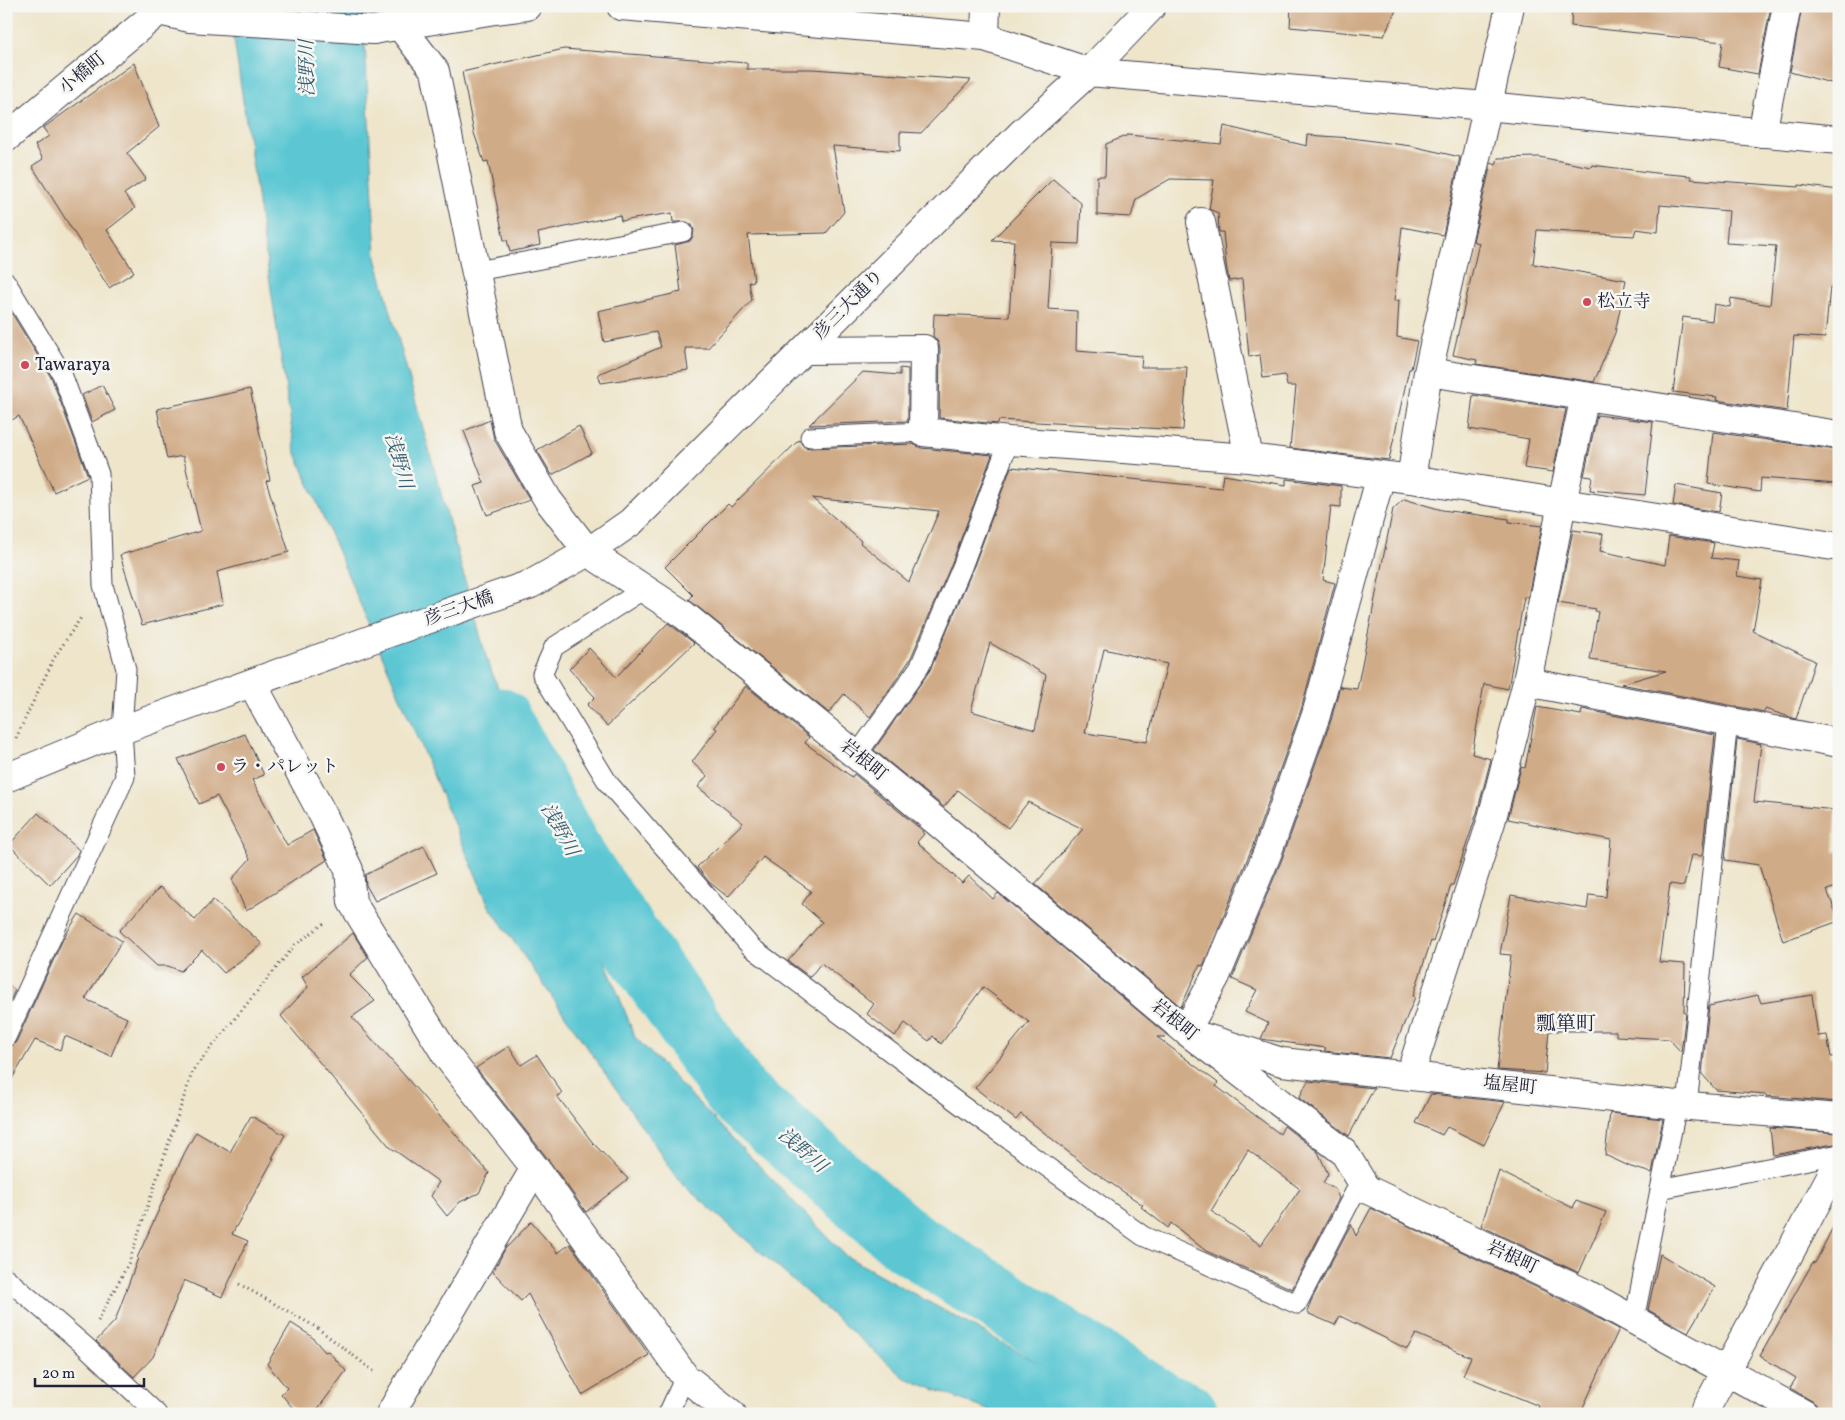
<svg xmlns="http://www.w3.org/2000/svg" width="1845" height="1420" viewBox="0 0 1845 1420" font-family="Vollkorn,'Noto Serif JP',serif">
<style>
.water{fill:#5bc7d3;stroke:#3e7487}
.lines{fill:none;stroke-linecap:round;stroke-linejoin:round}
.river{stroke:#5bc7d3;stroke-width:65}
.building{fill:#d0ab87;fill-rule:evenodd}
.lane-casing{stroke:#413f50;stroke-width:21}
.street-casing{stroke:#413f50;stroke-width:30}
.secondary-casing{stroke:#413f50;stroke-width:30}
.path{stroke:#413f50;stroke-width:3;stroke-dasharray:1 4;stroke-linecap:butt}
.lane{stroke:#fff;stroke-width:19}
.street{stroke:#fff;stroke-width:28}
.secondary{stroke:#fff;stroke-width:28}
.poi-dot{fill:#d1495b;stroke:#f6f6f2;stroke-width:2}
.labels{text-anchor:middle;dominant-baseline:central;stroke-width:5;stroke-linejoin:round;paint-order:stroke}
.street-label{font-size:18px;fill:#22223b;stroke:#f6f6f2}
.poi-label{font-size:18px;fill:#22223b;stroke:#f6f6f2;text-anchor:start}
.water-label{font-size:19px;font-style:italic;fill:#365c70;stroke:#f6f6f2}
.quarter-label{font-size:20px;fill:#22223b;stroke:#f6f6f2}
</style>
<rect width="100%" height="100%" fill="#f6f6f2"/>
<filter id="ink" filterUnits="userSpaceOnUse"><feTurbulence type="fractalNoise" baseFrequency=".02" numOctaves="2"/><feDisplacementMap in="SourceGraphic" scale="10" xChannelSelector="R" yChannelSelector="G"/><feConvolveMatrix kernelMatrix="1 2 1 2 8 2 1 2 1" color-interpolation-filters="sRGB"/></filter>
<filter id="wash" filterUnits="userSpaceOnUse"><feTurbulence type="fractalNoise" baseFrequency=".0096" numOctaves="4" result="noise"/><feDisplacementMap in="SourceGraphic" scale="20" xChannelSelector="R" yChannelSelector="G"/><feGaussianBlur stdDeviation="1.12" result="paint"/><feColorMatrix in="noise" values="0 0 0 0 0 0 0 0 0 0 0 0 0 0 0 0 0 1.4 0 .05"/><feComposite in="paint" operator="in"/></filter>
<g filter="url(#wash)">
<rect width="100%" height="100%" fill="#eee5ca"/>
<path class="water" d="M229,6h134l13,252 111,402 148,377 211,219 270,150 145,8h-263l-93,-36 -223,-194 -193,-278 -194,-455z"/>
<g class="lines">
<path class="river" d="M499,720l73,136 166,239 167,144 258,166 23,9"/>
</g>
<g id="blocks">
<path class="building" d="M1291,6h107l-14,30 -94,-9z
M1572,6h199l-13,68 -39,-7 4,-25 -152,-16z
M1802,6h37v79l-49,-13z
M564,49l183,14v6h65l159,11 -50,53 -21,-1v19l-67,-5 11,66 -18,21 -78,2 6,46 -5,1 3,18 -44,48h-23l3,22 -87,13 -3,-9 63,-27 -5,-15 -52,10 -6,-31 83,-19 -6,-47 15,-4 3,-5 1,-6 -2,-5 -5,-3h-14l-1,-9 -51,8 -1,-6 -82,18 2,12 -30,7 -3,-12h-3l-16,-79 -4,1 -10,-29 -12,-61z
M134,63l25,64 -32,26 19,26 -22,15 11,14 -28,22 27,42 -25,16 -77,-122 11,-7 -8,-14 14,-9 -6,-8z
M1224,126l83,20 1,-11 43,3 60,8 49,11 -17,78 -41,-8 -8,74 5,-1 -2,37 20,4 -6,28h-2l-20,91 -99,-12 6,-62h-9l-2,-11 -22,3 -3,-23 -11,2 -7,-78 -13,2 -3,-17 -3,-32h-4l-1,-19 -9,-4 5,-29 -44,-1 -34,20 -5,18 -34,-2v-39h8l1,-32 22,-9 93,9z
M1539,157l52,10 1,-2 64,8 35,3v3l108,8v-2l40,5v98l-9,-1 -5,51 -31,-2 -7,75 -71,-11 1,-3 -44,-5 10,-75 29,4 2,-17 16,3 1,-9 39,7 6,-59 -50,-3 3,-32 -69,-6 -2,27 -22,-3 -2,7 -97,-6 -4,34 93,16 -11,53 -21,49 -118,-18 1,-4 -24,-5 26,-112 -6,-2 18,-78 5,2 2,-7z
M1053,179l28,24 -2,41 -27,-1 -4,66 29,2 -1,40 66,5 -1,11h46l-4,63 -184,-10 -1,4 -59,-6 1,-69 -2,-7 -5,-6 1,-22 75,3 5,-76 -22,-1z
M6,304l46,75 36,97 -34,16 -35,-76 -13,7z
M900,368l8,1v52l-99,4 54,-53 37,3z
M102,385l13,25 -23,12 -10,-27z
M250,389l20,91 -4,1 23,71 -72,20 6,32 -81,21 -22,-70 81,-24 -18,-75 -16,3 -10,-50z
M1473,395l93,14 -13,63 -29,-4 5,-29 -60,-10z
M1597,415l56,7 -8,73 -55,-5 2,-13 -8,-1z
M490,420l4,19 36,61 -43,15 -12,-29 9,-3 -20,-52z
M579,426l13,27 -40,22 -15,-25z
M1713,432l123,18 1,34 -76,-6 -1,14 -52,-8z
M799,440l5,7 6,1 103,-4 8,4 71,7 -40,108 -42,97 -40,57 -26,-23 -15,19 -140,-113 4,-5 -28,-28 63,-63 3,3zM812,498l127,13 -30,71 -49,-39 1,-2z
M1011,467l210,21 2,-13 63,10v-6l55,7v21l-10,-1 -8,74 12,3 -34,127 -49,138 -49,118 -3,-1 -19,42 -146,-123 48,-55 -55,-27 -20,26 -50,-38 -14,17 -70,-57 56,-80 42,-99zM990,643l56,32 -11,55 -64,-19zM1104,649l63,15 -20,78 -62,-9z
M1676,485l46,8 -3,19 -46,-7z
M1404,499l38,11 67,9v3l33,4 -14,71h-4l-16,92 -24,-5 -12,70 19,5 -14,54 -24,72h-2l-18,57 -2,-1 -18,55 2,1 -25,61 -66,-7 2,-3 -65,-9 7,-16 -23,-11 12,-22 -25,-11 50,-120 49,-139 9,-35v2l17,2 36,-180z
M1573,530l30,4 -3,17 65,14 4,-29 45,7 -3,15 28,3 -2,15 25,4 -9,51 62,30 -19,58 -31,-10 -1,3 -143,-28 45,-13 -76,-11 8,-48 -3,-1 1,-2 -38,-6z
M668,623l26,20 -87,83 -20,-21 8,-8 -26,-28 20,-21 27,29z
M746,686l63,51 -4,6 47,34 2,-3 69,57 -1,1 2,2 -7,8 45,41 7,-7 24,23 5,-6 169,142 -2,2h-8l61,46 -2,3 64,48 4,-8 34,26 10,22 -5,9 12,6 4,9 -47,91 -86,-38 -35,-28 -3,5 -27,-21 2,-2 -56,-38 -66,-53 -5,6 -41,-32 54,-66 -46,-35 -42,57 -8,-8 -4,5 -24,-18 -10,13 -28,-22 7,-10 -53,-41 -11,14 -22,-16 34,-39 -20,-18 9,-13 -48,-34 -35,40 -19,-15 -12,-15 46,-44 -45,-36 9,-11 -15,-14 25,-33 -3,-2zM1248,1150l52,39 -39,56 -50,-34z
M1537,707l44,8 1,-6 133,26 -13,121 -11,-1 -7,31 -14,-2 -11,78 26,2 -1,48h2l-5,40 -12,-13 -53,-3v-5h-67l-4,42 -48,-3 14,-115 -11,-1 11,-59 76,14 2,-14 17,2 5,-57 -103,-21 13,-52 4,1z
M245,734l19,41 -12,5 35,65 26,-15 14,30 -81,51 -14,-32 18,-20 -33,-63 -18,8 -21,-45z
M1737,739l24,5 -7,58 82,8 -2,43 5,-2v35l-12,4 12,31 -56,20 -24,-76 -34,-5z
M38,813l41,37 -2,5 -27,30 -41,-40z
M424,846l13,27 -62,28 -9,-16 -1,-10z
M160,887l35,33 18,-20 49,44 -38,29 -22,-23 -21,21 -13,-5h-11l-38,-35z
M79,914l43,27 -37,58 42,19 -16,38 -46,-20 -5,14 -25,-10 -29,49v-41l6,-2 4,-4 48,-105z
M353,933l15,24 -19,18 26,26 -23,16 46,51 91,105 -10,20 -19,9 -13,14 -16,-20 8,-14 -49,-35 -109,-131 27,-29 -6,-10z
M6,984l9,6 -9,19z
M1758,995l3,8 51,-8 6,41 9,-1 4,22 8,-1v46l-73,-6v-2l-50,-4 -14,-16 7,-68z
M509,1046l12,19 16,-10 25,38 -5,3 36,47 35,36 -42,33 -38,-53 -72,-91z
M1308,1081l66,7 -25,48 -50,-38z
M1431,1094l74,8 -21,43 -37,-18 -5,8 -26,-12z
M1610,1113l53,6 -11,54 -21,-6 -26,-12z
M251,1116l34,19 -13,23h2l-42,76 16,7 -26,56 -38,-17 -31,77 -19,20 -38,-36 19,-20 23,-63h-1l47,-104 12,-22 34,20z
M1770,1128l69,5v10l-66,12z
M1499,1171l74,37 3,-7 30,11 -27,61 -98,-47z
M1371,1208l196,94 52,27 -39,85h-44l3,-8 -76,-31 8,-18 -55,-23 -9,15 -67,-33 -5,9 -28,-12 4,-12 40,-77 5,12z
M1839,1215v199h-19l-2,-8 -6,-5 -22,-13 6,-10 -36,-22 53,-94 2,1z
M531,1222l27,31 12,-9 79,111 -67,40 -54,-101 -7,7 -28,-29 12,-23z
M1660,1254l55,33 -27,45 -40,-22z
M291,1323l20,13 14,16 3,-1 18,20 -32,43h-16l-17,-20 6,-6 -20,-24z"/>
</g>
</g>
<g filter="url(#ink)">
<use href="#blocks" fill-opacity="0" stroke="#413f50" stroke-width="1"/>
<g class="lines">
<defs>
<path id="lane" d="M477,271l206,-39
M6,282l56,92 37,100 4,111 23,84 -4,61 3,47 -119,260
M810,437l113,-5
M644,589l-90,58 -12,27 66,109 143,164 210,158 182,131 154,68 64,-124
M856,756l64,-90 42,-99 47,-126
M1687,1106l41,-384
M1660,1189l179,-35
M6,1278l79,68 72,68
M1634,1320l43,-215
M668,1414l17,-37"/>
<path id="street" d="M151,6l8,5 31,7 183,12
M401,27l34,44 73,360 40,69 40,52 96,63 221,180 281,236 158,121 22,37 219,104 219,121
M985,37l1,-31
M1762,133l25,-127
M6,138l153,-127
M1201,222l48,236
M804,350l120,-1 -1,83 86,9 240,17 162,21 428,68
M1428,372l411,63
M1411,479l17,-107 82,-366
M1527,682l312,61
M252,683l71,132 26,55 3,32 94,153 89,113 150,209 47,37
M1186,1031l30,-55 51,-122 49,-139 65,-240
M1206,1038l76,24 395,43 162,13
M1410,1075l81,-253 36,-140 35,-179 23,-107
M390,1414l145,-246
M1703,1414l129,-240 7,-10"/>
<path id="secondary" d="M621,6l364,31 104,35 397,34 353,34
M373,30l122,-20 32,-4
M6,778l116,-48 264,-96 145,-50 57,-32 43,-30 392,-390 66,-60 63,-66"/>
</defs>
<use href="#lane" class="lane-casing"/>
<use href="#street" class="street-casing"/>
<use href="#secondary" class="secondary-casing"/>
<path class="path" d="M16,738l38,-80 28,-42
M239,1284l77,43 60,46
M98,1321l31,-59 64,-192 102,-125 31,-23"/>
<use href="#lane" class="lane"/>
<use href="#street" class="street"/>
<use href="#secondary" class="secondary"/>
</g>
</g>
<g class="poi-dot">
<circle cx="1587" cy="302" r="5"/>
<circle cx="25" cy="365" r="5"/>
<circle cx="221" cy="767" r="5"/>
</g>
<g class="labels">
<g class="street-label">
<text transform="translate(83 74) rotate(-40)">小橋町</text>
<text transform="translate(849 305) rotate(-45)">彦三大通り</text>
<text transform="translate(459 609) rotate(-19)">彦三大橋</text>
<text transform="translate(863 761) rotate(39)">岩根町</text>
<text transform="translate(1174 1021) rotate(39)">岩根町</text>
<text transform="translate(1510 1086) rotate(6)">塩屋町</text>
<text transform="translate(1512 1258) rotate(25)">岩根町</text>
</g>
<g class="poi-label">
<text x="1597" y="302">松立寺</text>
<text x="35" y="365">Tawaraya</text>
<text x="231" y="767">ラ・パレット</text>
</g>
<g class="water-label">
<text transform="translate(308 68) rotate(-91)">浅野川</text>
<text transform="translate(398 461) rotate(74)">浅野川</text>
<text transform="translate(559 830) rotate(61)">浅野川</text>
<text transform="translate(802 1151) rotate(41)">浅野川</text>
</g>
<g class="quarter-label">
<text x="1566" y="1025">瓢箪町</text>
</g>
</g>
<rect width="1845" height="1420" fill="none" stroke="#f6f6f2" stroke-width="25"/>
<path d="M35 1378v8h109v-8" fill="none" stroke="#22223b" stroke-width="2.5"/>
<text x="42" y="1378" font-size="15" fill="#22223b" stroke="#f6f6f2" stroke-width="4" paint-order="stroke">20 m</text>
</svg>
